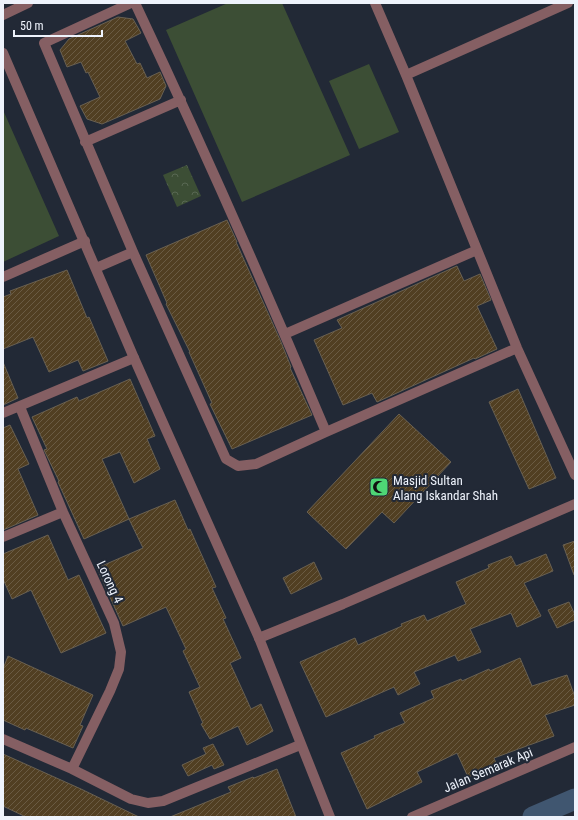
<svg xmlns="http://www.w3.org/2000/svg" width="578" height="820" viewBox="0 0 578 820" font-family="'Roboto Condensed',sans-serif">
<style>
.park{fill:url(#park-crowns)}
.garden{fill:#3c4e35}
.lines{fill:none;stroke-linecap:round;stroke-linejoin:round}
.river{stroke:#405670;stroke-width:21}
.building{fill:url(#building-hatch);stroke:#696051}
.minor{stroke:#855f63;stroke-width:10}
.tertiary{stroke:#855f63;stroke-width:10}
.labels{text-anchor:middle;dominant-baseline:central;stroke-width:4;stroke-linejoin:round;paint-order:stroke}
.poi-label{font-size:13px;fill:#eef3fc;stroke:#222936;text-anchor:start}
.street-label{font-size:13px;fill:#eef3fc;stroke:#222936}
</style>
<defs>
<pattern id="park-crowns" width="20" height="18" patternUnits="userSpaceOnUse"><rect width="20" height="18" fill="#3c4e35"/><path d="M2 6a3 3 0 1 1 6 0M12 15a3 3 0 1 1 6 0" fill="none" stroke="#586853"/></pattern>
<pattern id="building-hatch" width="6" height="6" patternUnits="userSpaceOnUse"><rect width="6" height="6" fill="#513f22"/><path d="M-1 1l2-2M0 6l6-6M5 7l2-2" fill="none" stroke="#6a5b43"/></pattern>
</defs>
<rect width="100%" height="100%" fill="#222936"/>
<path class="park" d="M187,165l14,31 -24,11 -14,-32z"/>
<path class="garden" d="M228,3h54l68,152 -108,47 -76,-172z
M369,64l30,68 -40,17 -30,-68z
M3,110l56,126 -56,26z"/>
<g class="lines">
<path class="river" d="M533,817l42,-18"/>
</g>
<path class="building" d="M118,17l15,2 8,14 -16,8 12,23 3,-1 7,15 13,-6 6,14 -6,13 -58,25 -15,-5 -7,-13 20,-9 -12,-25 -2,1 -5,-11 -14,5 -7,-17 9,-11z
M227,220l10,22h-1l45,100 10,25 -1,1 22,47 -80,34 -22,-45 2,-1 -23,-51h1l-24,-48 1,-1 -21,-48z
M457,266l7,15 16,-7 11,26 -14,6 20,43 -22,10 -1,-1 -97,44 -5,-9 -29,12 -29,-65 28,-12 -5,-8z
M67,270l20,48 2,-1 19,44 -25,10 -5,-11 -29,12 -16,-35 -30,12v-52l8,-3 -1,-3z
M3,362l15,36 -15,7z
M130,379l25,57 -8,3 13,30 -26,14 -14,-31 -18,7 27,60 -45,20 -26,-57 1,-1 -15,-31 3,-1 -15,-32 45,-20 2,4z
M518,389l38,89 -27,11 -40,-87z
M399,414l52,48 -57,61 -12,-11 -36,37 -39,-37z
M10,425l19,39 -11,5 20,46 -35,15v-102z
M175,500l13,30 2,-1 26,58 -4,1 14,30 -3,1 18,39 -11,5 21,46 10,-5 12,27 -26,14 -9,-19 -28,13 -9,-15 2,-1 -14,-31 11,-5 -17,-36 3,-2 -20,-42 -43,19 -26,-58 46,-20 -14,-29z
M48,535l20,45 11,-5 27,58 -45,20 -30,-63 -19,9 -9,-20v-25z
M575,541v34h-1l-11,-30z
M546,554l7,17 -29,12 17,33 -24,11 -6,-14 -41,16 11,23 -23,9 -3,-6 -41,17 6,12 -22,11 -4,-8 -68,30 -26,-55 55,-24 3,7 44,-19 -1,-2 23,-9 3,6 39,-17 -10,-22 33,-14 -1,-3 23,-9 5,10z
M314,562l8,17 -31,15 -8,-16z
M569,602l6,13v5l-18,8 -9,-18z
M8,656l85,39 -13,30 3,1 -10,22 -47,-20 -1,2 -22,-10v-51z
M520,658l12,28 35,-11 8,22v8l-30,10 9,21 -60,22 3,8 -29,11 -11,-24 -40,19 5,10 -55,27 -26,-56 34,-15 -1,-2 31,-13 -5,-10 34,-15 -3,-7 30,-12 1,2 27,-12 1,2z
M213,744l11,21 -10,4 -2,-4 -24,11 -6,-11 24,-11 -3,-6z
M3,754l78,35 58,28h-113l-23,-11z
M277,769l19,48h-126l61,-25 -3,-5 25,-10 1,1z"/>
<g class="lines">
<path class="minor" d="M131,3l-87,40 89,209 93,207 12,7 18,-2 70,-32 191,-84
M135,3c67,142 130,284 191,429
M375,3l31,72 111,273 58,127
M406,75l162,-72
M85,142l96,-42
M96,268l37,-16
M3,277l82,-36
M285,334l192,-84
M20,407l43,105 51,111 7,29 -2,17 -9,22 -38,78
M3,413l131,-55
M3,537l60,-25
M259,638l84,-34 232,-100
M3,739l69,30 59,30 17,4 15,-2 137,-56"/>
<path class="tertiary" d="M3,15l25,-12
M3,53l131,305 125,280 71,179
M412,817l163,-70"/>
</g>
<defs>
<symbol id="mosque-square" viewBox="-11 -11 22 22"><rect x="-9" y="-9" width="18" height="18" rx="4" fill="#4ed675" stroke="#222936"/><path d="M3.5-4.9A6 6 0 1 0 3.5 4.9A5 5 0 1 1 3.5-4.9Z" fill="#111"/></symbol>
</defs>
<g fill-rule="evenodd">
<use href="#mosque-square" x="368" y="476" width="22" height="22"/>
</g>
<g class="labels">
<g class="poi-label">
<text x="393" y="480">Masjid Sultan<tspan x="393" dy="15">Alang Iskandar Shah</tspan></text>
</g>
<g class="street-label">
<text transform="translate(110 582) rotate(65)">Lorong 4</text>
<text transform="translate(488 770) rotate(-23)">Jalan Semarak Api</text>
</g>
</g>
<rect width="578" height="820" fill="none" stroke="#eef3fc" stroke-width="8"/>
<path d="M14 30v6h88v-6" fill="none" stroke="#eef3fc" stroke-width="2"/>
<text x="20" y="30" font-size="12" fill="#eef3fc" stroke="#222936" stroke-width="3" paint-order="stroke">50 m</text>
</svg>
